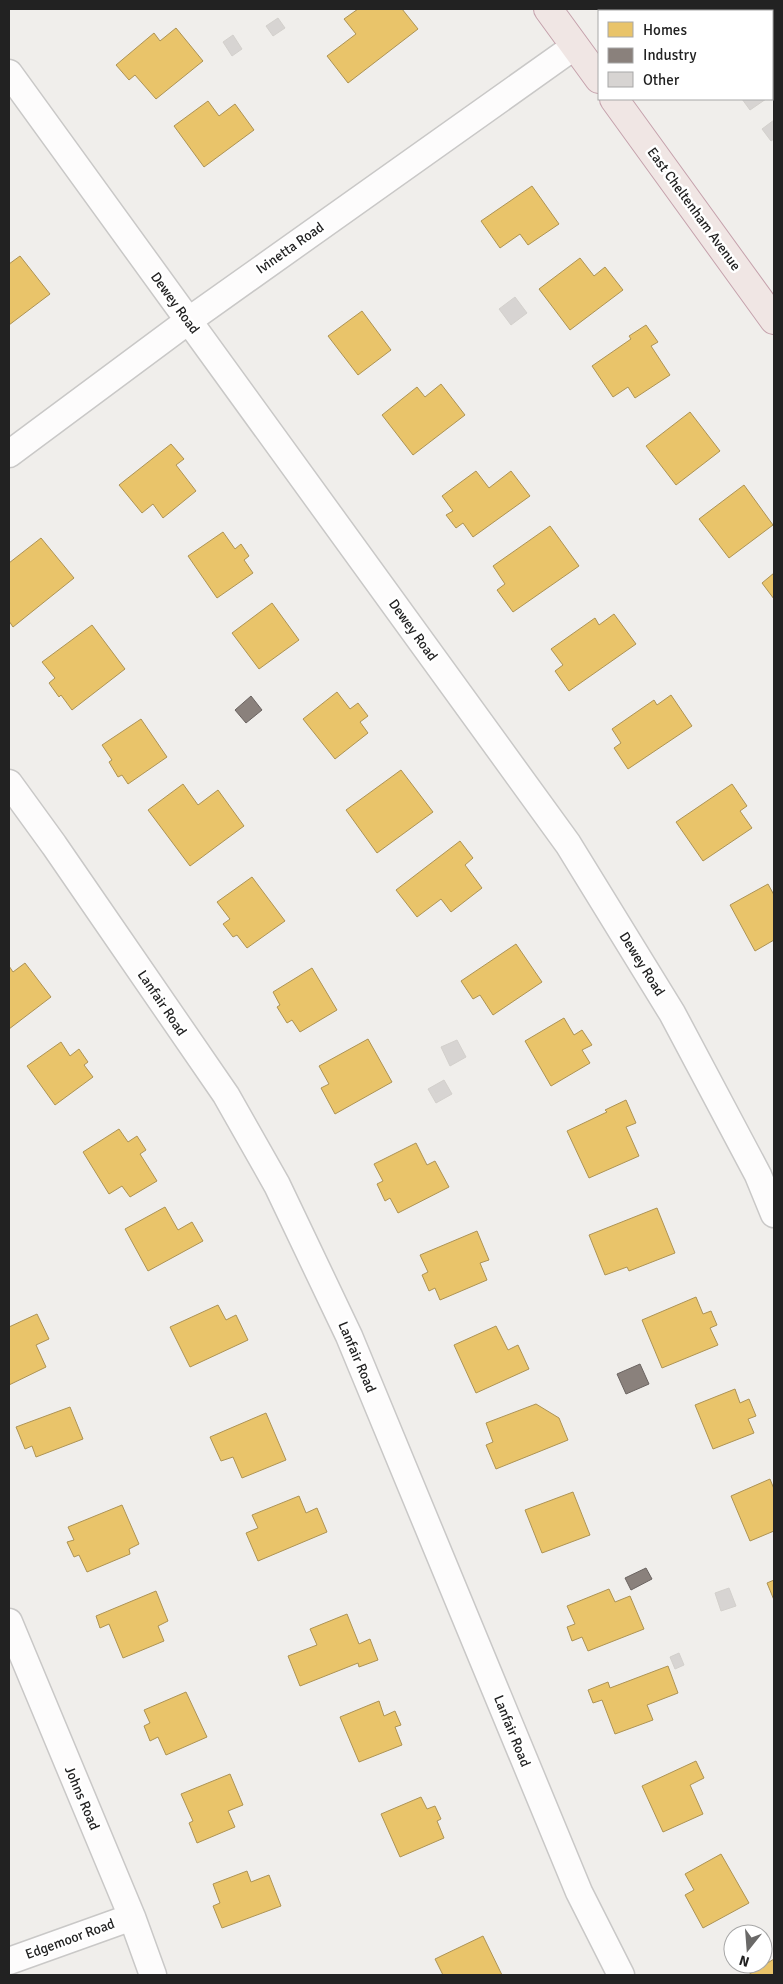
<svg xmlns="http://www.w3.org/2000/svg" width="783" height="1984" viewBox="0 0 783 1984" font-family="Signika,sans-serif">
<style>
.homes{fill:#e9c46a;stroke:#ad9354}
.industry{fill:#8a817c;stroke:#6b6461}
.building{fill:#d7d4d2;stroke:#d3d0cc}
.lines{fill:none;stroke-linecap:round;stroke-linejoin:round}
.minor-casing{stroke:#c9c8c7;stroke-width:29}
.trunk-casing{stroke:#c5a2ac;stroke-width:30}
.minor{stroke:#fdfcfc;stroke-width:26}
.trunk{stroke:#f0e6e4;stroke-width:28}
.labels{text-anchor:middle;dominant-baseline:central;stroke-width:5;stroke-linejoin:round;paint-order:stroke}
.street-label{font-size:14px;fill:#222;stroke:#fff}
</style>
<rect width="100%" height="100%" fill="#f0eeeb"/>
<path class="homes" d="M358,9h44l16,20 -70,54 -21,-27 29,-22 -12,-15z
M176,28l27,33 -47,38 -21,-24 -6,5 -13,-15 38,-32 6,8z
M208,101l11,15 16,-12 19,26 -50,37 -30,-41z
M532,186l27,38 -31,21 -8,-11 -20,14 -19,-27z
M20,256l30,38 -41,31v-61z
M580,258l14,18 11,-9 18,23 -53,40 -31,-41z
M362,311l29,39 -33,25 -30,-39z
M646,325l12,17 -7,4 19,29 -35,23 -7,-11 -15,10 -21,-31 39,-27 -2,-3z
M441,384l24,31 -52,40 -31,-40 35,-28 8,10z
M690,412l30,39 -44,34 -30,-39z
M171,444l13,15 -8,6 20,26 -33,27 -10,-14 -11,9 -23,-28z
M476,471l13,17 22,-17 19,25 -57,41 -10,-14 -7,5 -10,-13 7,-4 -11,-15z
M744,485l29,40 -44,33 -30,-39z
M550,526l29,40 -66,46 -16,-22 8,-6 -12,-18z
M223,532l12,17 6,-5 8,12 -5,4 9,13 -36,25 -29,-42z
M41,538l33,40 -61,49 -4,-6v-58z
M774,573v26l-12,-16z
M272,603l27,37 -40,29 -27,-36z
M614,614l22,30 -67,47 -14,-20 8,-6 -12,-16 44,-31 4,7z
M92,625l33,44 -53,41 -11,-15 -2,2 -10,-14 6,-5 -13,-16z
M337,692l13,17 8,-6 10,13 -8,6 8,11 -33,26 -32,-40z
M671,695l21,31 -64,43 -14,-21 7,-5 -9,-14 42,-29 3,5z
M141,719l26,38 -39,27 -6,-9 -4,2 -9,-15 3,-2 -10,-15z
M401,770l32,42 -56,41 -31,-43z
M183,784l15,21 20,-15 26,36 -54,40 -42,-56z
M732,784l15,22 -7,5 12,17 -49,33 -27,-39z
M460,841l13,17 -8,7 17,23 -31,24 -10,-13 -24,18 -21,-27z
M252,877l33,44 -38,27 -10,-13 -4,2 -10,-13 7,-5 -13,-17z
M768,884l6,11v45l-19,11 -25,-46z
M516,944l26,38 -49,33 -13,-20 -7,4 -12,-18z
M25,963l26,34 -42,32v-63l4,6z
M312,968l25,42 -37,22 -8,-12 -5,3 -10,-16 3,-2 -7,-13z
M564,1018l10,17 8,-5 10,15 -10,5 8,13 -39,23 -26,-45z
M368,1039l24,43 -57,32 -14,-26 8,-4 -10,-18z
M61,1042l9,14 9,-7 9,13 -4,3 9,12 -38,28 -28,-39z
M626,1100l10,23 -10,4 13,29 -50,22 -22,-47 40,-19 -2,-2z
M119,1129l9,13 9,-6 9,14 -6,4 17,27 -27,16 -8,-11 -13,8 -26,-42z
M416,1143l11,22 8,-4 14,26 -51,26 -8,-15 -5,3 -8,-17 6,-3 -9,-17z
M165,1207l13,23 14,-8 11,19 -55,30 -23,-42z
M657,1208l18,45 -46,18 -2,-4 -22,8 -16,-40z
M477,1231l12,29 -9,3 7,17 -47,20 -5,-12 -6,3 -7,-16 6,-3 -8,-17z
M696,1297l7,17 8,-3 6,14 -7,3 8,17 -56,23 -20,-48z
M218,1305l8,15 10,-5 12,25 -58,27 -20,-40z
M37,1314l12,25 -13,6 10,22 -37,18v-58z
M496,1326l12,24 10,-5 11,24 -53,24 -22,-48z
M735,1389l5,14 9,-4 7,17 -8,3 6,14 -41,16 -18,-44z
M536,1404l23,14 9,22 -72,29 -10,-24 7,-3 -7,-19z
M70,1407l13,32 -47,18 -4,-11 -7,3 -9,-22z
M266,1413l20,47 -44,18 -9,-21 -12,4 -11,-24z
M770,1479l4,10v42l-24,10 -19,-45z
M573,1492l17,43 -48,18 -17,-43z
M299,1496l7,17 11,-5 10,24 -69,29 -12,-28 12,-5 -6,-13z
M122,1505l17,39 -10,5 1,5 -43,18 -8,-17 -5,2 -7,-15 7,-2 -6,-13z
M774,1580v20l-7,-17z
M609,1589l6,13 15,-6 14,33 -56,22 -6,-14 -10,4 -5,-14 8,-3 -8,-18z
M156,1591l12,30 -10,5 6,15 -41,17 -14,-34 -9,4 -4,-12z
M347,1614l12,30 11,-5 8,21 -19,7 -1,-4 -58,23 -12,-30 29,-11 -7,-16z
M668,1666l10,27 -31,12 6,15 -38,14 -13,-34 -9,3 -5,-13 20,-8 2,6z
M186,1692l21,45 -41,18 -8,-18 -8,4 -6,-15 6,-3 -6,-13z
M379,1701l5,15 11,-5 6,14 -6,2 7,18 -43,17 -19,-45z
M696,1761l8,17 -14,7 13,29 -40,18 -21,-46z
M230,1774l13,31 -15,6 7,16 -38,16 -8,-20 4,-2 -12,-27z
M421,1797l6,12 8,-3 6,13 -4,2 7,17 -44,19 -19,-43z
M721,1854l28,49 -46,25 -18,-33 9,-5 -9,-16z
M247,1871l4,11 18,-7 12,31 -59,22 -9,-22 7,-3 -7,-19z
M483,1936l19,39h-59l-8,-16z
M774,1959v16h-26z"/>
<path class="industry" d="M251,696l11,14 -16,13 -11,-13z
M640,1364l9,20 -23,10 -9,-20z
M646,1568l6,11 -21,11 -6,-12z"/>
<path class="building" d="M684,9h31l-3,2h-27z
M715,9h39l-3,2h-39z
M278,18l7,10 -12,8 -7,-10z
M772,33l2,3v19l-2,2z
M233,35l9,14 -10,7 -9,-14z
M774,55v37l-2,2v-37z
M742,99h24l-16,11z
M774,120v19l-3,2 -9,-12z
M515,297l12,16 -16,12 -12,-16z
M457,1040l9,17 -16,9 -9,-19z
M444,1080l8,14 -16,9 -8,-14z
M729,1588l7,18 -15,5 -6,-18z
M679,1653l5,12 -9,4 -5,-12z"/>
<g class="lines">
<defs>
<path id="minor" d="M9,73l559,771 104,169 86,162 16,39
M9,454l179,-133 387,-275
M9,783l45,62 172,250 51,90 72,151 230,556 42,83
M9,1622l123,295 21,58
M9,1961l123,-44"/>
<path id="trunk" d="M548,9l51,70
M614,99l160,221"/>
</defs>
<use href="#minor" class="minor-casing"/>
<use href="#trunk" class="trunk-casing"/>
<use href="#minor" class="minor"/>
<use href="#trunk" class="trunk"/>
</g>
<g class="labels">
<g class="street-label">
<text transform="translate(694 209) rotate(54)">East Cheltenham Avenue</text>
<text transform="translate(290 248) rotate(-35)">Ivinetta Road</text>
<text transform="translate(175 303) rotate(54)">Dewey Road</text>
<text transform="translate(413 630) rotate(54)">Dewey Road</text>
<text transform="translate(642 964) rotate(58)">Dewey Road</text>
<text transform="translate(162 1003) rotate(56)">Lanfair Road</text>
<text transform="translate(357 1357) rotate(67)">Lanfair Road</text>
<text transform="translate(512 1731) rotate(68)">Lanfair Road</text>
<text transform="translate(82 1798) rotate(67)">Johns Road</text>
<text transform="translate(70 1939) rotate(-20)">Edgemoor Road</text>
</g>
</g>
<rect width="783" height="1984" fill="none" stroke="#222222" stroke-width="20"/>
<rect x="598" y="10" width="175" height="90" fill="#ffffff" stroke="#a7a7a7"/>
<rect x="608" y="22" width="25" height="15" fill="#e9c46a" stroke="#a7a7a7"/>
<text x="643" y="35" font-size="15" fill="#222222">Homes</text>
<rect x="608" y="48" width="25" height="15" fill="#8a817c" stroke="#a7a7a7"/>
<text x="643" y="60" font-size="15" fill="#222222">Industry</text>
<rect x="608" y="72" width="25" height="15" fill="#d7d4d2" stroke="#a7a7a7"/>
<text x="643" y="85" font-size="15" fill="#222222">Other</text>
<g transform="translate(748 1949) rotate(197)"><circle r="24" fill="#ffffff" stroke="#a7a7a7"/>
<path d="M0-4L9 19L0 12L-9 19Z" fill="#6a6968"/>
<text y="-8" font-size="14" font-weight="bold" text-anchor="middle" fill="#222222">N</text>
</g>
</svg>
